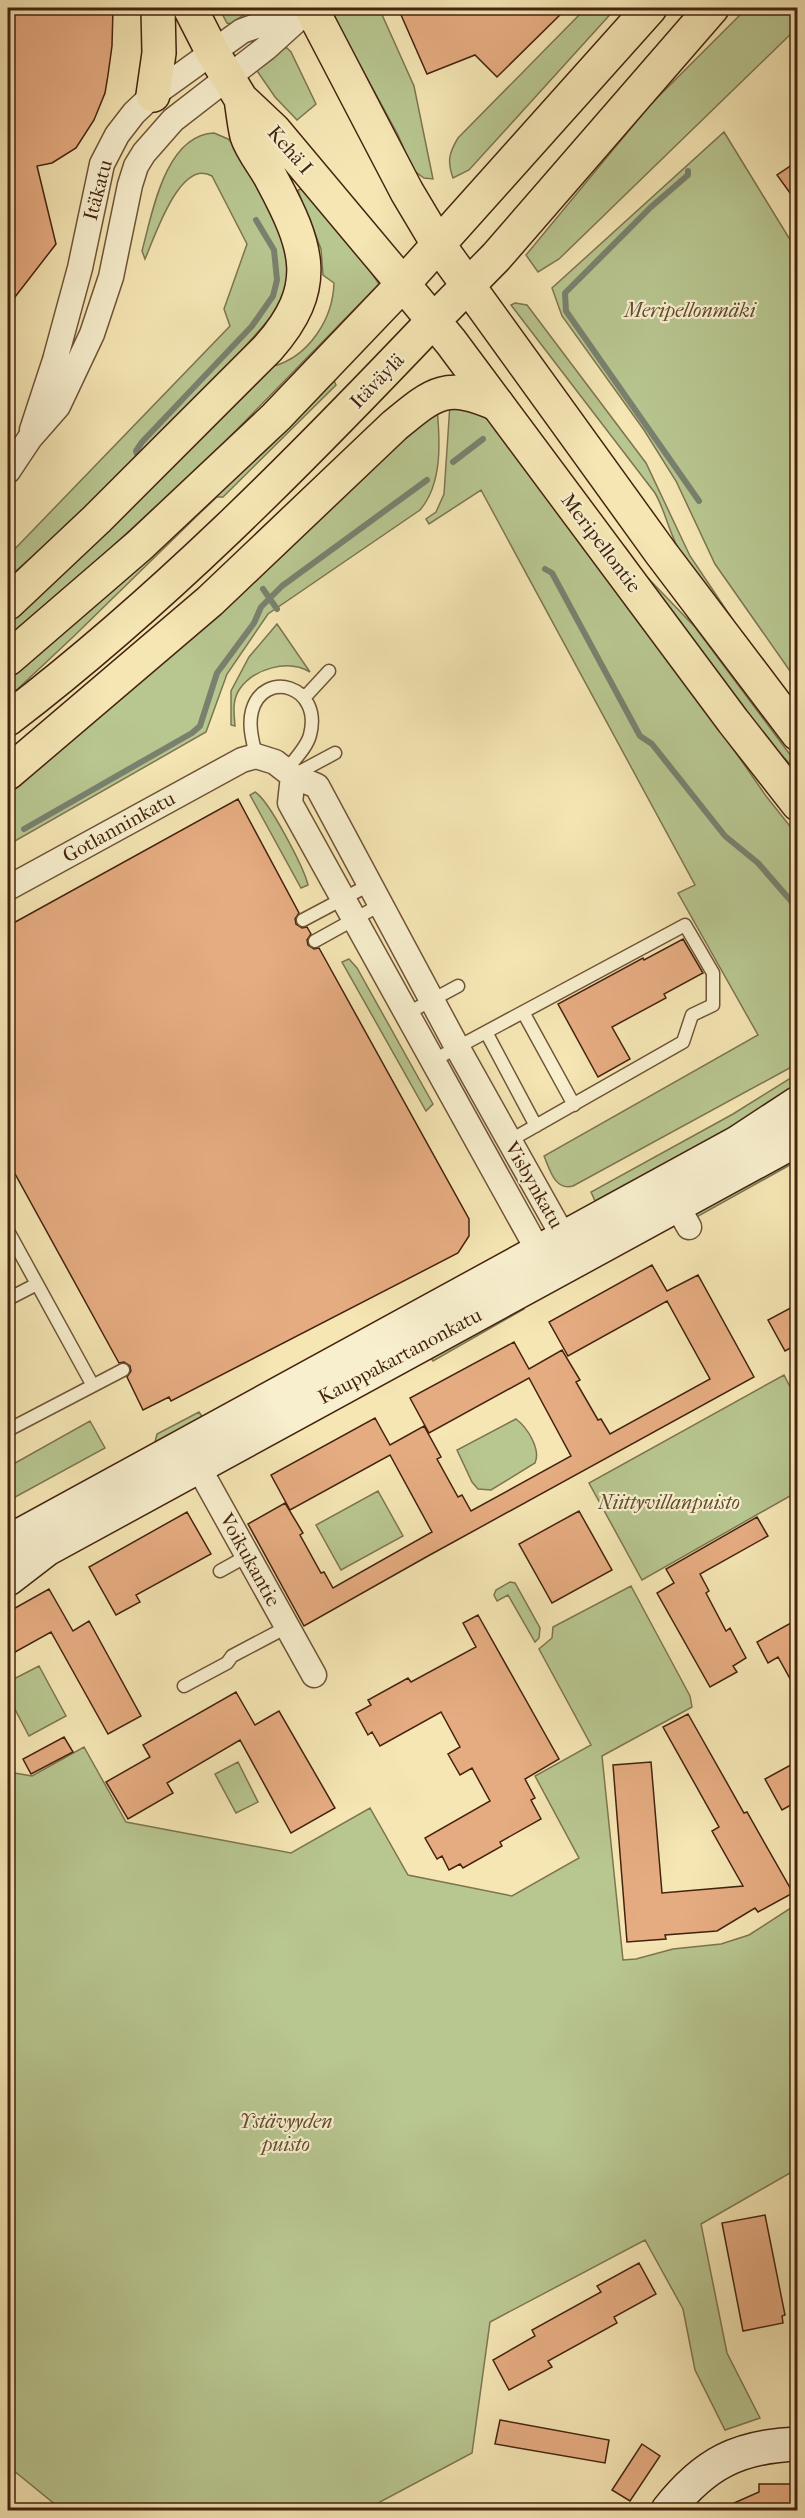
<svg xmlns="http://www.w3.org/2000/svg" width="805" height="2518" viewBox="0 0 805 2518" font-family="'IM FELL French Canon',serif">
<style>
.green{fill:#b8c690;stroke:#7e7450;stroke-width:1.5}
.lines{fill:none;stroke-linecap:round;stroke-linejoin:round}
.stream{stroke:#79816e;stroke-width:6}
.building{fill:#e6ac81;stroke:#44230f;stroke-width:1.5}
.lane-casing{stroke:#705438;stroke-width:15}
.street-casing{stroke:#705438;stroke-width:27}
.secondary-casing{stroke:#44230f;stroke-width:36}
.primary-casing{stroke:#44230f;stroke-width:36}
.highway-casing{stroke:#44230f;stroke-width:36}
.lane{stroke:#f8efce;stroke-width:12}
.street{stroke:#f8efce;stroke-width:24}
.secondary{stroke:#f8efce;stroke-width:33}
.primary{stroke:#f5e6b4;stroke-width:33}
.highway{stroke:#f5e6b4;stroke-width:33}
.labels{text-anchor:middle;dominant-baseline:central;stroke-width:4.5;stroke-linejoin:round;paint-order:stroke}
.street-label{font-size:20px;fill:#44230f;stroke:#f8efce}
.park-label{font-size:20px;font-style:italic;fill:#614c2f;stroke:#f8efce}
</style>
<rect width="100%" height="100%" fill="#f5e6b4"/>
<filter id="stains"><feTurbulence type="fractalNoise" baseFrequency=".00333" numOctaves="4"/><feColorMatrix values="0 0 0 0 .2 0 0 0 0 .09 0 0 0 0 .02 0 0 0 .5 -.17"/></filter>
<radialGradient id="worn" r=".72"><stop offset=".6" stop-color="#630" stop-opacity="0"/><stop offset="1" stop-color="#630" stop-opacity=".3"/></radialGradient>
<path class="green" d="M219,8h34l-22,16 -4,-1z
M331,8h48l35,78 19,93 -9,-1 -11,-8 -15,-35 -57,-105z
M586,8h30l-147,162 -16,8c-6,-17 -4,-25 5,-40z
M747,8h50v20l-238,231 -21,13 -12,-17 124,-150z
M283,48h4l4,4 25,52 -19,16 -22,-23 -20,-29z
M724,132l73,119v430l-82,-117 -39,-83 -32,-51 -82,-114 -10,-28z
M214,133l14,6 13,12 47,97 1,21 -5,29 -12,18 -60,68 -141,138 -63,56v-22l222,-230 -6,-17 23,-65 -35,-68c-32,-19 -58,63 -67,83l-3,-8c10,-37 23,-116 72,-118z
M301,189l5,1 52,63 21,31 -165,169 -110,101 -96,82v-20l136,-122 130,-128c35,-10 59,-47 60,-83l-11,-8 -2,-26 -22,-55 -1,-4z
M515,303l12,2 119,158 44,93 43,64 -52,-67c-12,-19 -15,-41 -26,-60l-144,-188z
M333,378l3,7 -113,112h-6l-16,15 -128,125 -65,61v-23z
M450,404l34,10 10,13 185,244 87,125 31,39v229l-224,122c-18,5 -23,-16 -29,-30l214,-121 -80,-142 17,-8 -214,-395 -52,34 -3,-5 10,-7 8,-18z
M437,407c3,33 6,76 -17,103l-152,104 -41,60 -21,58 -198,113v-55l115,-93 140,-126z
M625,547l20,28 50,52 99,133 -4,4 -36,-38 -135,-175z
M277,624l33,48c-22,-13 -56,-4 -71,18 -7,11 -5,24 -4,36l-4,-1v-34l18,-34z
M255,792c14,8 49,76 53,93l-7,3 -51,-93z
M349,959l8,9 76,136 -7,7 -84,-149z
M797,1074v14l-19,13 -183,100 -4,-9 142,-78z
M797,1153v8l-104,58 -4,-7z
M520,1303l4,6 -91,52 -5,-7z
M784,1375l13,25v92l-155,88 -53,-97z
M199,1412l9,13 -48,25 -5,-8 2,-8z
M516,1419c12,9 25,31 19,44l-44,27 -13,-1 -6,-7 -15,-32z
M90,1421l15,27 -97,53v-34z
M378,1491l25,45 -62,34 -25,-45z
M510,1582l5,1 25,45 -1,10 -4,4 -27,-47 -11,6 -3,-6 2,-5z
M631,1586l59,110 2,11 -90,49 21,204 13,-1 37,-10 48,-5 28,-9 48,-31v265l-96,55 26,129 33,65 -35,12 -30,-60 -12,-61 -38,-69 -155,82 -18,131 -107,57h-303l-54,-44v-694l24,4 52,-29 42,75 165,31 79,-45 38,67 104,21 67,-38 -44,-82 56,-31 -52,-96 13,-11 1,-11z
M39,1666l27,50 -37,20 -21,-40v-14z
M238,1762l20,40 -22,11 -21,-39z"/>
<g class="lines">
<path class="stream" d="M688,171v4l-37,32 -86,86 1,18 133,190
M137,454l-1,-3 6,-9 110,-116 21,-30 4,-16 -3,-30 -18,-30
M453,462l30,-23
M545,569l7,4 88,163 12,8 73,92 33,27 40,46
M263,589l14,20
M24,829l168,-96 8,-7 17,-53 37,-50 7,-16 21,-21 145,-106"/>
</g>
<path class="building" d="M8,8h105l-1,38 -4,29 -3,18 -11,27 -18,28 -24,15 -15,3 19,78 -48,62z
M398,8h169l-70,69 -22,-22 -48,19z
M798,161v43l-21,-29z
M238,799l61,114 -4,6 1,5 6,4 5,-1 4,7 -4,6 1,5 6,4 5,-1 150,271v17l-11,17 -287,148 -2,-4 -26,13 -16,-33 4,-6 -1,-5 -6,-4 -5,1 -111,-202v-235z
M683,939l20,34 -39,21 2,4 -54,29 18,32 -32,18 -40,-73 85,-46 1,2z
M652,1265l15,26 31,-16 56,102 -326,179 -124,70 -56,-102 37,-21 18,30 -3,2 21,38 3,-1 9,16 99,-56 -42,-77 -100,55 -19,-35 104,-57 15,27 34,-19 17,31 -4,2 21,38 4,-2 9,16 100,-55 -42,-78 -100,55 -19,-35 104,-56 15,27 33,-19 18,30 -4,2 22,38 3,-1 9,15 100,-55 -43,-78 -99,55 -19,-34z
M798,1304v40l-13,7 -17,-31z
M579,1511l33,59 -60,33 -33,-59z
M187,1512l24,42 -75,41 4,7 -24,13 -27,-48z
M757,1517l11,19 -68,38 9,17 -3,2 20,38 4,-3 16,30 -13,8 4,6 -27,15 -53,-94 17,-10 -8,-14z
M49,1589l24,42 16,-10 52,95 -33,18 -57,-102 -43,24v-44z
M478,1615l81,144 -34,20 10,19 -4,2 10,19 -41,23 2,4 -39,22 -3,-4 -11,6 -7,-14 -5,3 -12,-21 65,-37 -18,-33 -12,7 -12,-21 12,-7 -19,-35 -61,34 -8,-14 -4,3 -12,-22 15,-8 -3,-5 40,-22 3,4 65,-35 -13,-24z
M798,1619v74l-20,-36 -10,6 -11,-21z
M236,1692l19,33 24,-14 56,97 -44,25 -51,-93 -73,43 6,10 -45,26 -22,-37 44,-25 -7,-12z
M688,1714l56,99 3,-1 46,81 -35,19 -3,-4 -38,23 -52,4 1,4 -39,3 -14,-177 38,-3 11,131 81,-7 -31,-55 7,-4 -56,-100z
M64,1737l9,15 -42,22 -8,-15z
M798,1761v40l-16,9 -17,-31z
M765,2215l20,100 -3,1 1,7 -40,8 -21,-108z
M639,2263l17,31 -42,23 3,6 -69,38 4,6 -43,23 -16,-30 42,-24 -3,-6 69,-38 -4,-6z
M500,2420l109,20 -4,23 -110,-19z
M642,2444l18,12 -30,45 -18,-11z
M759,2484h39v21h-18v4l-64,2 43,-19z"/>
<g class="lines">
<defs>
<path id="lane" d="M305,697l24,-26
M256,756c-3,-14 -8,-30 -4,-45 11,-42 71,-26 58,24 -3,12 -15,24 -23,34
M294,775l41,-22
M303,920l66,-35
M315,941l65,-36
M523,1012l51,93
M406,1014l52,-28
M486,1032l50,94
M432,1061l253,-136 28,48v32l-21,10 -9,27 -174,99
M8,1231l84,153
M8,1299l29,-15
M8,1430l115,-60
M220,1571l27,-15
M184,1686l43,-23 5,-7 55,-29"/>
<path id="street" d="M32,430l23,-70 25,-92 22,-104 15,-29 17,-22 19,-18 89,-64 57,-20
M8,471l22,-33 28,-32 34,-72 19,-57 19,-92 6,-19 8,-13 29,-33 93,-72 44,-40
M293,776l-3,27 249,449 13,8
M8,888l234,-128 14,-4 19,6 18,14 24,10 140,261 107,191v14
M677,1206l12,21
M190,1452l124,223"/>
<path id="secondary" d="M8,1542l729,-399 61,-40
M8,1579l39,-30 751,-410
M668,2510c36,-46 70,-64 130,-66"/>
<path id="primary" d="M650,8l-247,276 48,58 282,379 65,83
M438,244l223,309 137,181
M433,321l63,-64 216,-249"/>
<path id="highway" d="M311,8l96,184 31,52
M153,95l6,-42 -1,-45
M8,603l89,-84 171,-171c54,-61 40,-101 4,-168 -7,-14 -20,-29 -25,-44 -3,-12 -4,-25 -6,-37
M8,659l132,-114 136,-128 127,-133 -129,-154 -33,-31 -28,-46 -23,-45
M8,719c154,-118 291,-257 425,-398
M8,773l202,-172 184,-175c41,-34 52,-44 103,-22"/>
</defs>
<use href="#lane" class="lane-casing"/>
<use href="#street" class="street-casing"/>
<use href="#secondary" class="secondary-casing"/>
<use href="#primary" class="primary-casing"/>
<use href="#highway" class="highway-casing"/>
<use href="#lane" class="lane"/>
<use href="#street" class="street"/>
<use href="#secondary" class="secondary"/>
<use href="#primary" class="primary"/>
<use href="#highway" class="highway"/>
</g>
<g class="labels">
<g class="street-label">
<text transform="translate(290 150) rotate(49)">Kehä I</text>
<text transform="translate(98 190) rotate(-75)">Itäkatu</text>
<text transform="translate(377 381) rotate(-46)">Itäväylä</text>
<text transform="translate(601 543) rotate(53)">Meripellontie</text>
<text transform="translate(119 827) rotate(-29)">Gotlanninkatu</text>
<text transform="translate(534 1185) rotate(60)">Visbynkatu</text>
<text transform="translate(400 1356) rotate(-28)">Kauppakartanonkatu</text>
<text transform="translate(250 1560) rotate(61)">Voikukantie</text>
</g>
<g class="park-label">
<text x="690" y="310">Meripellonmäki</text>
<text x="669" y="1502">Niittyvillanpuisto</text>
<text x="286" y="2121">Ystävyyden<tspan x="286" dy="23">puisto</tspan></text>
</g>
</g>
<rect width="805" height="2518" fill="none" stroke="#f5e6b4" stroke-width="30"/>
<rect x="9" y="9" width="787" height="2500" fill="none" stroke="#44230f" stroke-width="3"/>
<rect x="15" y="15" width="775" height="2488" fill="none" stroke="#44230f" stroke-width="1.5"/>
<rect width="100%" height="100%" filter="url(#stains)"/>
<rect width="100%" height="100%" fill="url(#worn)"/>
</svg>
